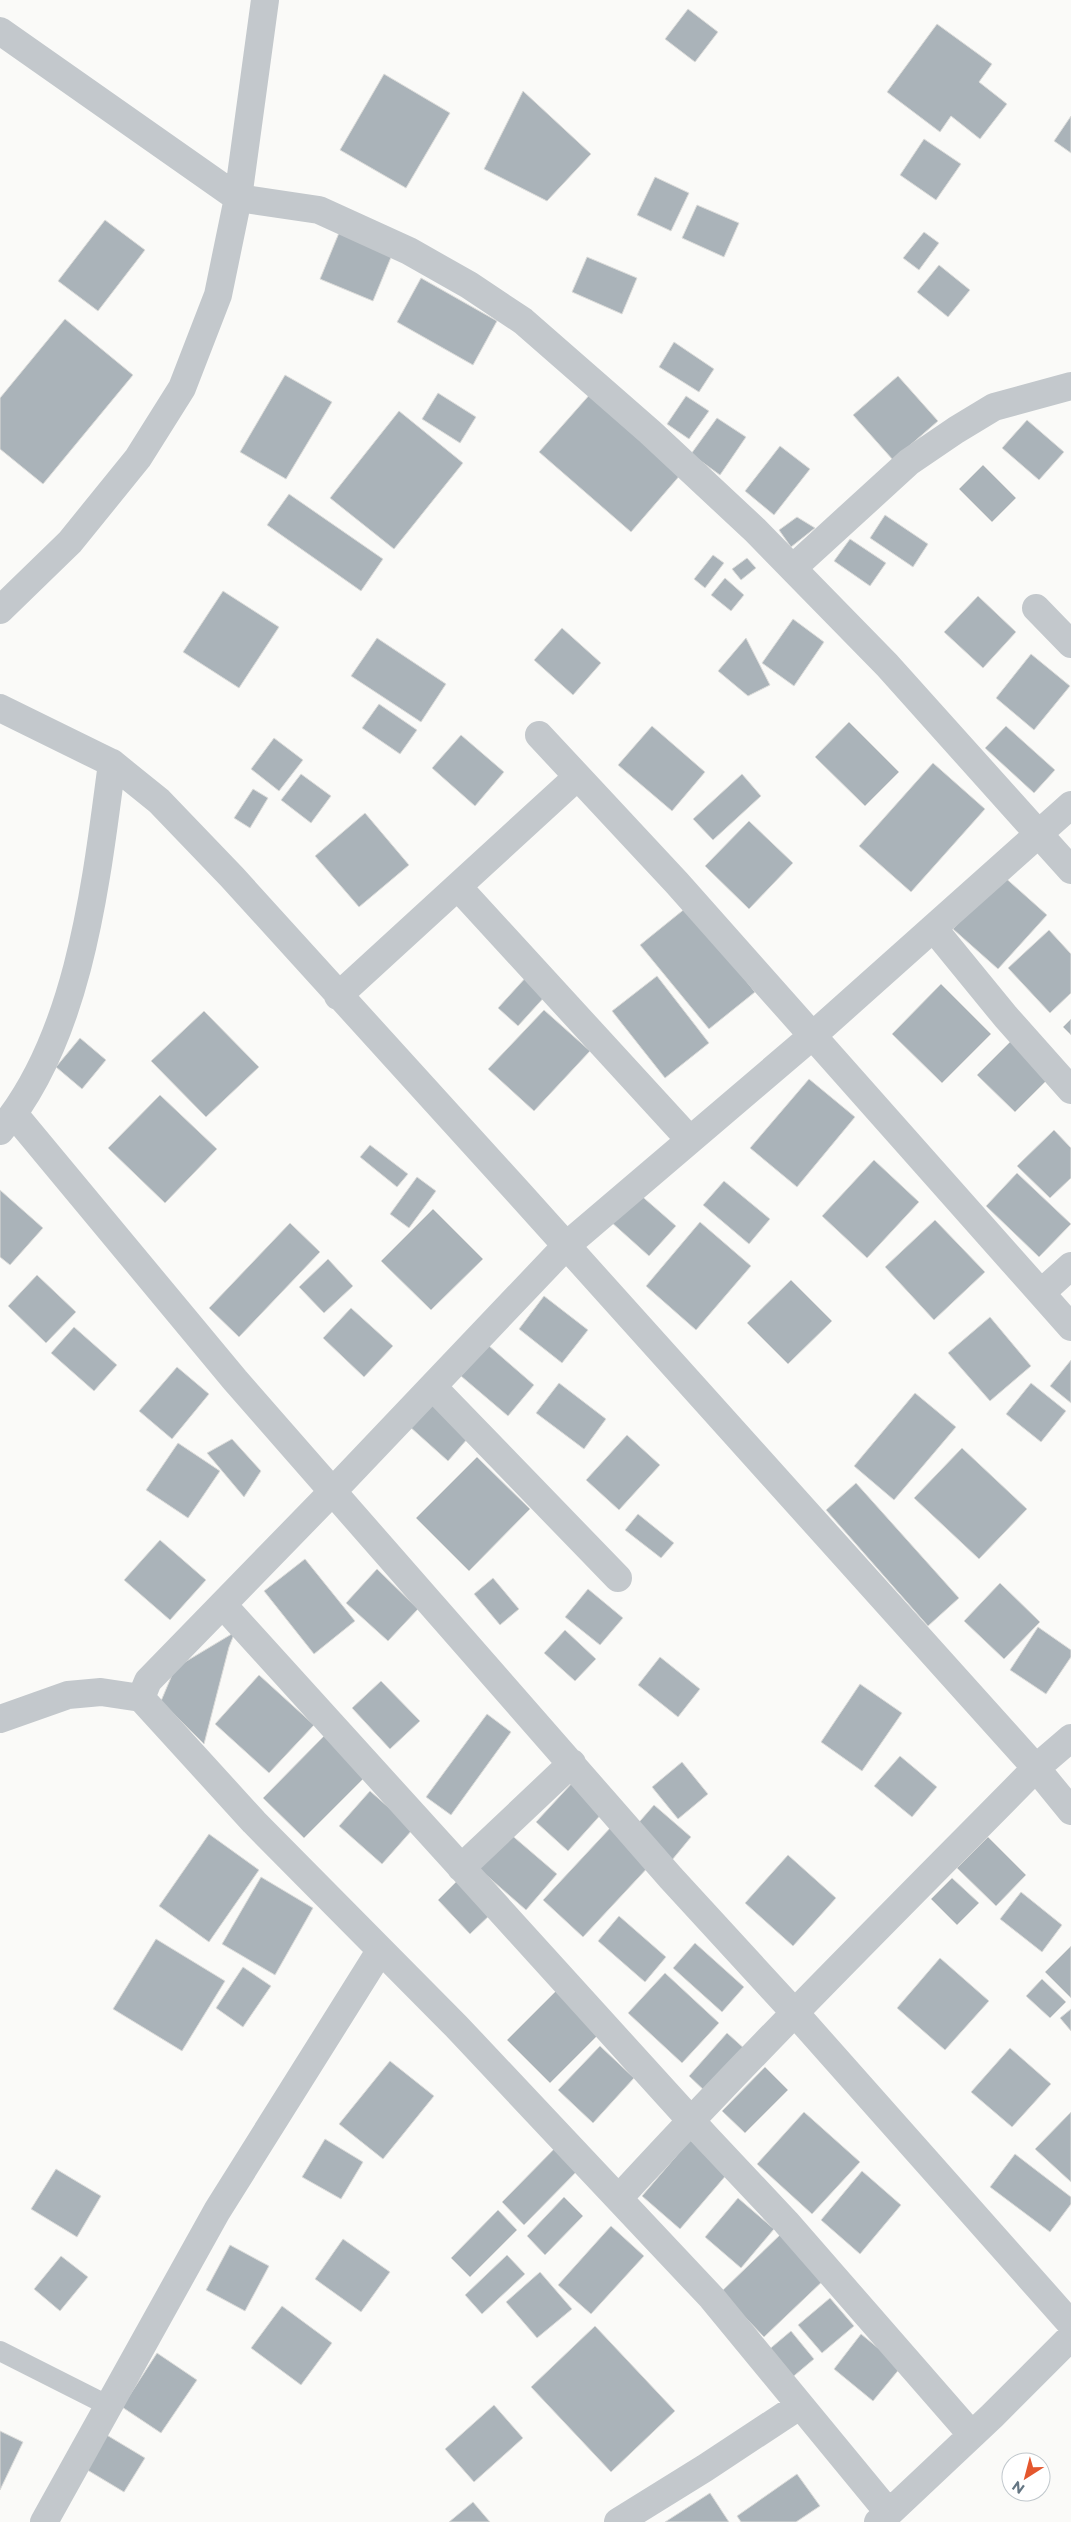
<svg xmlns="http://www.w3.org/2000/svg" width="1071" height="2522" viewBox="0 0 1071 2522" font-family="Montserrat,sans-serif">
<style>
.building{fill:#aab3b9;stroke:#dcdcda}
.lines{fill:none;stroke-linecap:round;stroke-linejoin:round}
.lane{stroke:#c3c8cc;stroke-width:20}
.street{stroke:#c3c8cc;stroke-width:28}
</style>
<rect width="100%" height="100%" fill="#fafaf8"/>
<path class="building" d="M688,9l30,23 -23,30 -30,-23z
M937,24l55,40 -13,18 28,22 -27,35 -29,-23 -11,16 -53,-40z
M384,74l66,39 -44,75 -66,-38z
M523,91l68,63 -44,47 -63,-32z
M1071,116v37l-17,-12z
M924,139l37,25 -25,36 -36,-25z
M655,177l34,16 -18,38 -34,-16z
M697,205l42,18 -15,34 -42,-19z
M105,220l40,30 -47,61 -40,-30z
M341,228l53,22 -21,51 -53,-22z
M924,232l15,11 -20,27 -16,-12z
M587,257l50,21 -15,36 -50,-22z
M939,265l31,25 -22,27 -31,-25z
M421,278l76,43 -24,44 -76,-43z
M65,319l68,56 -90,109 -43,-35v-51z
M674,342l40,27 -15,23 -40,-25z
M285,375l47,27 -46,77 -46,-27z
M898,376l40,45 -45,39 -40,-45z
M592,392l90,81 -51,59 -92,-80z
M438,393l38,24 -16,26 -38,-24z
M686,396l23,15 -20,28 -22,-15z
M399,411l64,52 -69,86 -64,-51z
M717,418l29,19 -26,38 -29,-21z
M1027,420l37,32 -25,28 -37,-32z
M780,446l30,23 -36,46 -29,-24z
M983,465l33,33 -24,24 -33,-33z
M289,494l94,65 -22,32 -94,-66z
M885,515l43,29 -15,23 -43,-29z
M797,517l18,11 -24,19 -12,-17z
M850,539l36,24 -16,23 -36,-25z
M713,555l11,8 -19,25 -11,-9z
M747,558l9,10 -15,12 -9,-11z
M725,578l19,17 -13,16 -20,-16z
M223,591l56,36 -40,61 -56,-36z
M978,596l38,36 -33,36 -39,-36z
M793,619l31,23 -30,44 -32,-23z
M562,628l39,35 -28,32 -39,-35z
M377,638l69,46 -25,38 -70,-46z
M746,638l24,47 -22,11 -30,-25z
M1031,654l39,32 -36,44 -38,-32z
M379,704l38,26 -17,24 -38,-26z
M849,722l50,50 -34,34 -50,-49z
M652,726l53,46 -33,39 -54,-46z
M1006,726l49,44 -21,23 -49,-45z
M461,735l43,37 -29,34 -43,-38z
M274,738l29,22 -24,31 -28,-22z
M933,763l52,46 -74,83 -52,-46z
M301,774l30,22 -20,27 -30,-23z
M742,774l19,22 -48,44 -20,-21z
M253,789l15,9 -18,30 -16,-10z
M365,813l44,52 -50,42 -44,-51z
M749,821l44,42 -44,46 -44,-43z
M1001,874l46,41 -49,54 -45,-40z
M687,907l68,85 -46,37 -69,-84z
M1049,930l22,24v39l-21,20 -42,-45z
M528,975l20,18 -30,33 -20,-18z
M657,976l52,67 -44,35 -53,-67z
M941,984l50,50 -49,49 -50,-49z
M544,1010l46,41 -56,60 -46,-42z
M204,1011l55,56 -53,50 -55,-56z
M1071,1019v16l-8,-8z
M80,1038l26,22 -24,29 -26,-22z
M1011,1041l38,37 -34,34 -38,-37z
M809,1079l46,38 -58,70 -47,-39z
M160,1095l57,54 -52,54 -57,-55z
M1054,1130l17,18v30l-21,20 -33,-32z
M370,1145l38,29 -11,13 -37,-30z
M874,1160l45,42 -52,56 -45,-42z
M1017,1173l54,51 -32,33 -53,-51z
M417,1177l19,14 -27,37 -19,-14z
M724,1181l46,38 -21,25 -46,-39z
M0,1190l43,38 -33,37 -10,-8z
M637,1192l39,34 -27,30 -39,-35z
M433,1209l50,50 -52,51 -50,-49z
M935,1220l50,52 -51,48 -49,-53z
M700,1222l51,44 -55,64 -50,-44z
M290,1223l30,29 -81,85 -30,-29z
M328,1259l25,27 -29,27 -25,-26z
M37,1275l39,37 -30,31 -38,-37z
M791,1280l41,41 -44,43 -41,-41z
M544,1296l44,34 -26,33 -43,-34z
M351,1308l42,38 -29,31 -41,-39z
M990,1317l41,49 -41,35 -42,-48z
M74,1327l43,38 -23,26 -43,-38z
M488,1345l46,40 -26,31 -47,-40z
M1071,1360v43l-21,-17z
M177,1367l32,27 -37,45 -33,-28z
M559,1383l47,36 -22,30 -48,-36z
M1031,1383l35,28 -25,31 -35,-28z
M915,1393l41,34 -62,73 -40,-34z
M430,1402l39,35 -21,24 -39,-35z
M627,1435l33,30 -41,45 -33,-30z
M232,1439l29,32 -17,26 -37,-44z
M178,1443l42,28 -32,47 -42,-28z
M962,1448l65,61 -48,50 -65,-61z
M477,1457l53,52 -61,62 -53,-53z
M856,1483l103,115 -31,28 -102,-116z
M638,1514l36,29 -13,15 -36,-28z
M160,1540l46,40 -36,40 -46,-40z
M305,1559l50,62 -41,33 -50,-63z
M377,1569l41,40 -30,32 -42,-38z
M493,1578l26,31 -19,16 -26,-31z
M1000,1583l40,39 -36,37 -40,-38z
M588,1589l35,29 -23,27 -35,-28z
M1038,1627l33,23v7l-25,37 -36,-24z
M565,1630l31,29 -21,22 -31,-28z
M235,1632l-6,15 -25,97 -43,-43 14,-33z
M660,1657l40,32 -22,28 -40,-32z
M259,1675l55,50 -45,48 -54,-49z
M381,1681l39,40 -30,28 -38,-41z
M860,1684l42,29 -40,58 -41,-29z
M487,1714l24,18 -60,83 -25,-18z
M324,1736l42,40 -62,62 -41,-40z
M900,1756l37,31 -25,30 -38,-31z
M682,1762l26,32 -30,25 -26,-32z
M573,1782l32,28 -37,41 -32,-29z
M370,1791l43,38 -31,35 -43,-38z
M654,1805l37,32 -19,23 -38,-32z
M612,1826l40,37 -69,74 -40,-37z
M508,1832l49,42 -31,36 -49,-43z
M209,1834l50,36 -50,72 -50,-36z
M988,1837l38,38 -30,31 -39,-38z
M788,1855l48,43 -43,48 -48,-43z
M261,1877l52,31 -38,67 -53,-31z
M952,1878l27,25 -22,22 -26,-26z
M459,1879l33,34 -22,21 -32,-34z
M1021,1892l41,33 -20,27 -42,-33z
M619,1916l47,41 -21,25 -47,-41z
M156,1939l69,42 -43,70 -69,-42z
M695,1943l49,44 -22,25 -49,-44z
M1071,1946v52l-26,-26z
M940,1958l49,43 -44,49 -48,-42z
M243,1967l28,19 -28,41 -27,-19z
M665,1973l54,50 -37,40 -54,-50z
M1042,1979l24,23 -16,16 -24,-22z
M557,1990l43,43 -50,50 -43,-43z
M1071,2009v22l-11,-13z
M727,2033l20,18 -39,43 -19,-18z
M600,2046l34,32 -41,45 -35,-33z
M1010,2048l41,36 -39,43 -41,-35z
M390,2061l44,35 -51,63 -44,-35z
M765,2067l23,23 -43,43 -23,-22z
M804,2112l56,50 -48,52 -55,-50z
M1071,2112v70l-36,-33z
M325,2139l38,23 -22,37 -39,-22z
M690,2140l38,33 -48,56 -38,-33z
M561,2142l23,22 -60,61 -22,-23z
M1015,2154l56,43v7l-21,28 -60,-45z
M56,2169l45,27 -24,41 -46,-28z
M862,2171l39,34 -41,49 -39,-34z
M564,2197l19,19 -38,39 -18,-19z
M738,2198l36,31 -33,39 -36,-31z
M498,2210l19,20 -47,47 -19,-19z
M611,2226l33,30 -53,58 -33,-29z
M783,2232l44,45 -63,60 -43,-45z
M343,2239l47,33 -29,40 -46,-33z
M230,2245l39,21 -24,45 -39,-21z
M507,2255l18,19 -43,40 -17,-19z
M61,2256l27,21 -28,34 -26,-22z
M540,2272l32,37 -35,29 -31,-36z
M830,2298l24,28 -32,27 -24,-28z
M282,2306l50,37 -31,42 -50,-37z
M595,2326l80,85 -64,61 -80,-85z
M791,2331l23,28 -25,21 -23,-28z
M861,2334l40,33 -28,34 -39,-32z
M157,2353l40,27 -36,53 -39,-26z
M494,2405l29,33 -49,44 -29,-33z
M0,2431l23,11 -23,48z
M100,2431l45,27 -21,34 -45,-27z
M797,2474l23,32 -24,16h-55l-4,-6z
M710,2493l19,29h-64z
M473,2502l17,20h-41z"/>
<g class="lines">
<path class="lane" d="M0,2351l107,54"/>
<path class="street" d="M0,31l238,167 81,12 90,41 60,34 54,36 127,111 105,98 132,135 184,205
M793,568l116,-106 47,-32 38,-23 77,-21
M1036,608l35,36
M0,610l70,-68 68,-84 44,-70 36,-93 20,-97 27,-198
M0,708l112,55 47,38 73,76 287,316 517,575 35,43
M539,735l138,148 394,444
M458,887l232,253
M934,929l72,88 65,73
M338,996l238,-218
M14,1114l221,266 436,498 124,135 276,311
M0,1131c80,-95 96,-248 112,-368
M1041,1293l30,-27
M433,1387l185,191
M223,1605l482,531 81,86 185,212
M0,1719l68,-24 33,-3 40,6
M461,1868l111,-105
M619,2198c135,-147 277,-288 417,-430l35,-30
M889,2513l103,-97 79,-79
M44,2522l173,-311 163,-260
M618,2522l87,-54 94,-62
M878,2522l11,-9 -177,-215 -256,-272 -202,-204 -113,-124 7,-17 185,-190 234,-246 244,-208 260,-232"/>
</g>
<g transform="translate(1026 2477) rotate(216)"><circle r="24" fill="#ffffff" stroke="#c1c8cd"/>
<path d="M0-4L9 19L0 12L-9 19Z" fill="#e4572e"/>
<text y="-8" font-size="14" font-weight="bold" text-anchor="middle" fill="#657683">N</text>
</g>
</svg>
